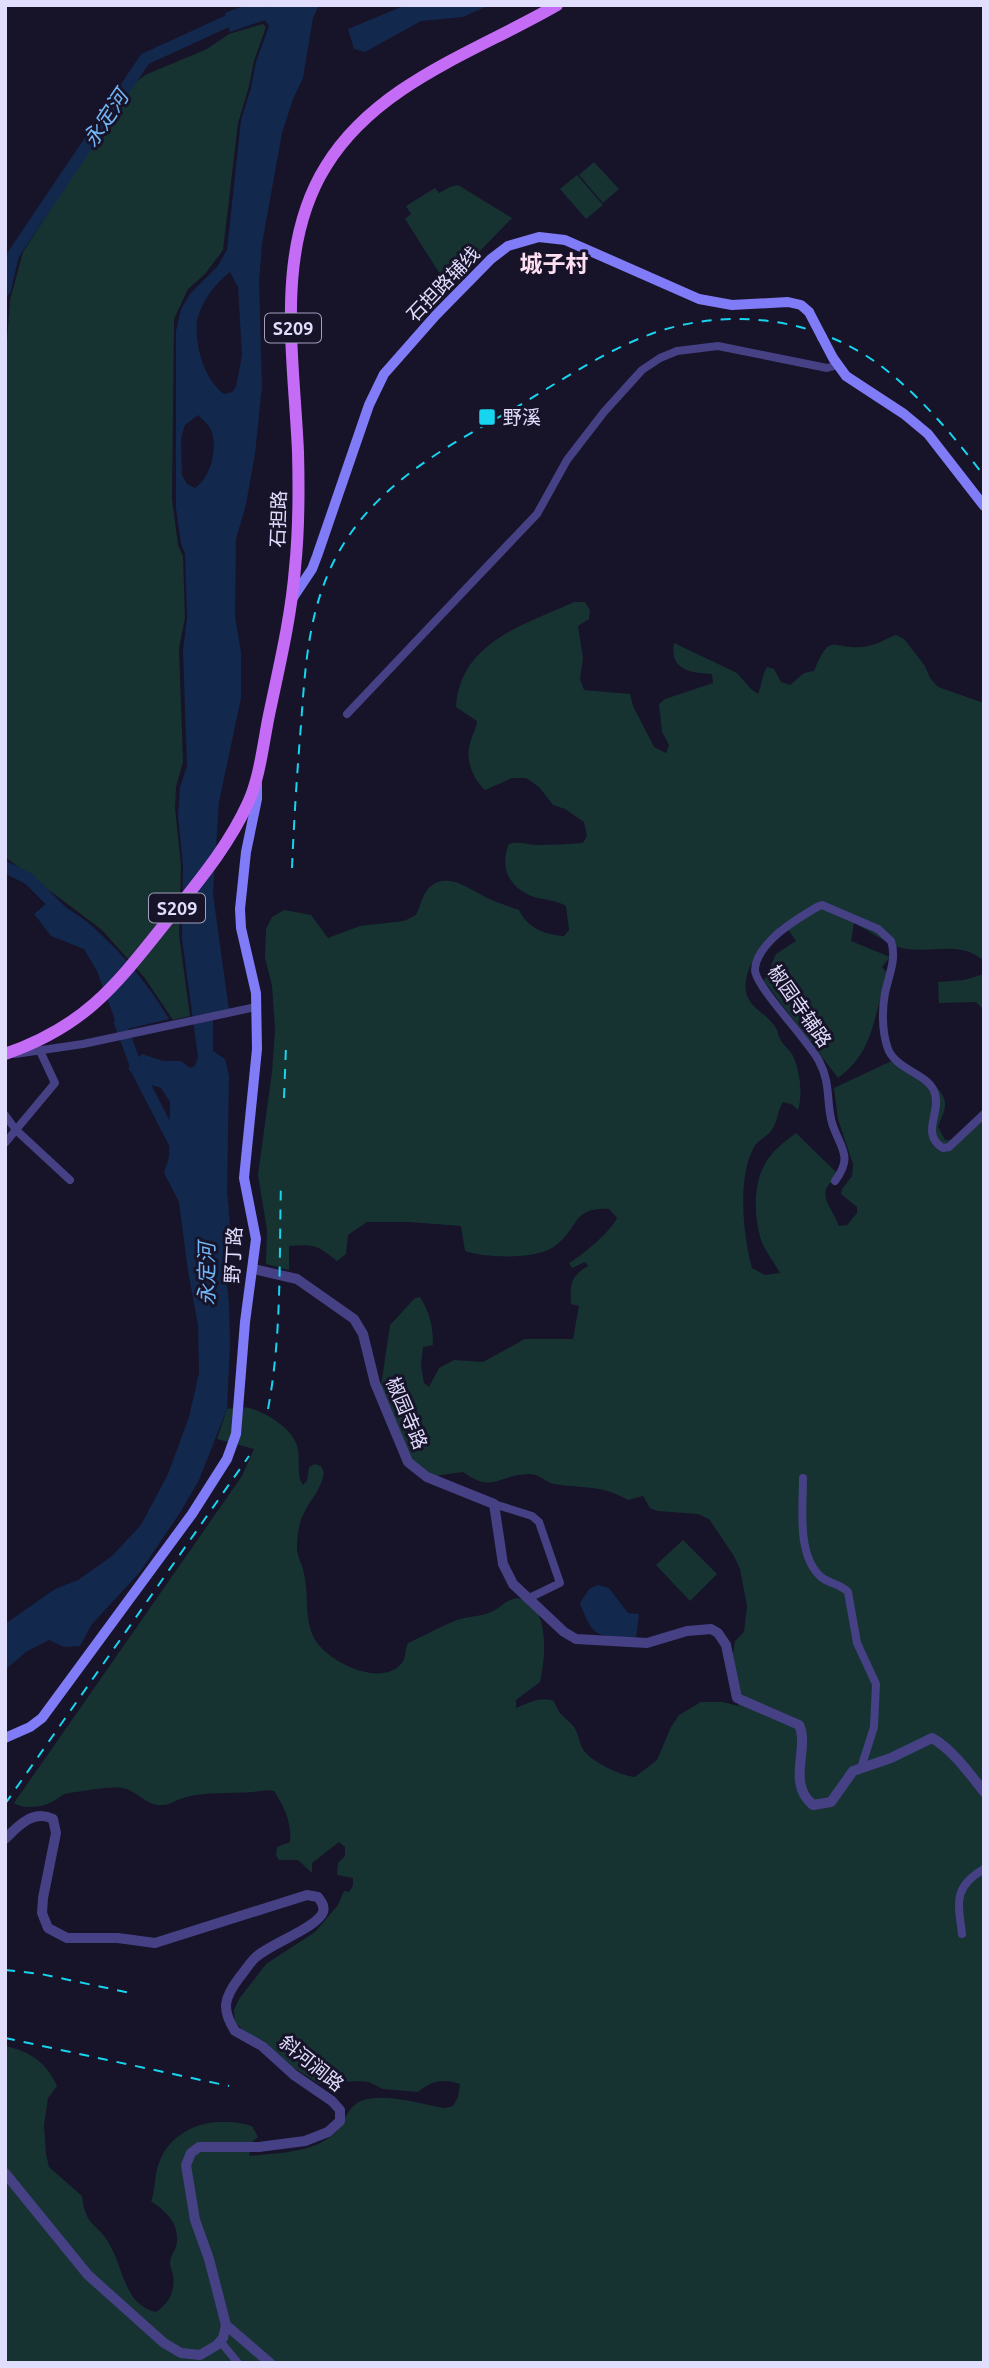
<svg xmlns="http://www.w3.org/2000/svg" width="989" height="2368" viewBox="0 0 989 2368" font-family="Ubuntu,'Noto Sans SC',sans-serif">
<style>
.green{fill:#163332}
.water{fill:#13284d;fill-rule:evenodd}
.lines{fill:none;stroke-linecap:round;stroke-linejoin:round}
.river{stroke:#13284d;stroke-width:12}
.minor{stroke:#454184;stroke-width:8}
.tertiary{stroke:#454184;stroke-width:10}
.secondary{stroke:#807bf6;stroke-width:10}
.primary{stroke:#c46cf5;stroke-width:12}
.rail{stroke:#17d5ef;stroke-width:2;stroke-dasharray:10 9;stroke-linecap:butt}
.secondary-bridge{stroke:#807bf6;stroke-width:10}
.poi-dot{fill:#17d5ef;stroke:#171329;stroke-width:2.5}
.labels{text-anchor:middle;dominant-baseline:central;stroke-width:6;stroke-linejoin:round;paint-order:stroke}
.shield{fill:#171329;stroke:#a4a0bd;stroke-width:2}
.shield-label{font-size:18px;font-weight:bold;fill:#e1ddfd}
.street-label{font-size:19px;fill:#e1ddfd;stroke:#171329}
.poi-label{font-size:19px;fill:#e1ddfd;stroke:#171329;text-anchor:start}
.water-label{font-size:21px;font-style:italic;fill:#72b6f5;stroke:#171329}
.quarter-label{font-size:23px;font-weight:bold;fill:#fddff1;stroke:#171329}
</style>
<rect width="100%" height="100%" fill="#171329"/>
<path class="green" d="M263,24l3,3 -12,34 -6,29 -10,33 -15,127 -18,24 -17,15 -14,30 -2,180 6,46 5,11 2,62 -6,30 4,114 -7,25 -1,21 6,57 -2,70 11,81 -17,4 -29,-43 -42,-47 -97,-73v-488l5,-69 13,-48 107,-165 15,-12 62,-26 22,-15z
M594,162l25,27 -16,14 -24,-28z
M577,175l26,30 -17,14 -26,-30z
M458,185l54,33 -65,67 -42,-66 6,-5 -5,-8 29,-18 4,5 11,-6z
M574,602h11l5,8 -1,9 -11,7 5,32 -3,21 4,11 46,4 3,12 21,41 12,6 3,-8 -7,-13 -3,-28 6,-5 48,-16 -1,-9c-21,-1 -43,-4 -38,-31l63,30 14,16 7,5c4,-10 4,-19 9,-27l7,2 7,13 9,3 14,-12 10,-2c17,-41 18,-21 49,-24 12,-1 22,-8 33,-12l8,4 21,27 5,12 8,9 46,16v258c-25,-23 -58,-5 -86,-14 -10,-3 -32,-18 -44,-24l-3,18 39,16 -8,10 6,7c-16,41 -11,75 -50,104l-74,-97 12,-27 20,-13 -6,-9 -9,-7c-13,16 -32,34 -35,55 -4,27 19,30 30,48 2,3 2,8 4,11 3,6 10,11 13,17 7,15 10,38 5,54l-5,-5 -10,-3c-5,8 -5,17 -10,26 -4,8 -14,11 -19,19 -17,31 -11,88 -2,121l13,7 15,-2c-5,-9 -12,-18 -17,-28 -9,-23 -11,-59 2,-81 7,-13 19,-22 31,-31l44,43c-28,16 -9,28 -1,50l8,-1 10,-12v-6l-16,-13 1,-5 10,-13 1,-12 -15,-45 -4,-31 64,-30c13,10 49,29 47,47 0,8 -5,14 -7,22l7,13h7l32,-27v1250h-975l-4,-6v-311c25,5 42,17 52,40l-9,12 -4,28 2,28 3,13 33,29c4,34 16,25 29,51 13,24 14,58 45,65 14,-10 19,-20 17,-38 -1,-1 -3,-10 -3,-11 0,-5 4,-11 6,-16 5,-22 -8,-34 -25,-46 5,-12 3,-26 8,-38 14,-38 57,-48 93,-37l6,11 -6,5 -3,14c28,-3 66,-3 87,-24 9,-9 10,-23 23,-30 21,-11 62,2 85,6l9,-2 5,-9 2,-13c-17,-6 -29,-3 -42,8l-35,-3 -14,-7 -12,-1 -38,3 -31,-20 -24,-23 -10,-5 -6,-1 -13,-13 -1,-12 5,-11 27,-35 49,-32 23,-27 6,-14 5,1 4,-6v-8l-16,-3 1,-12 7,-7v-9l-6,-5 -27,21v10l-14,-13h-19l-3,-5 1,-8 13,-5c2,-19 -6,-36 -16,-51 -8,-2 -13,0 -21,1 -24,2 -47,-1 -70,6 -7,2 -13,7 -21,7 -16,1 -24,-14 -39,-17 -13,-2 -39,3 -54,5 -7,1 -8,4 -14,7 -9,7 -32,10 -41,3l228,-327 12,-27 -37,-10 10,-30c7,-1 15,-2 22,-1 16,4 41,19 47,35 6,13 -1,31 7,42l4,-4 2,-14 6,-3 6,2 3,7c-4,18 -11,23 -19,38 -6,10 -8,25 -8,37 0,9 6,17 7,26 5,21 0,44 10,64 12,23 67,51 88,25 4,-5 3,-14 6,-20 16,-7 33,-17 49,-23 11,-4 24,-3 36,-9 9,-4 17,-16 29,-12 29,10 23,62 18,83l-24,18v8c13,-5 24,-12 38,-7 5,15 11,15 20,26 5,7 5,18 11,25 9,11 37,24 50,25l22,-17 14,-33 8,-12 22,-13h22l15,4 1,-14 -6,-38 2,-13 9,-9 3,-26 -7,-37 -6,-13 -25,-37 -11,-5 -41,-3 -7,-3 -7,-12 -15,4c-28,-16 -44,-11 -74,-16 -9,-2 -14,-10 -25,-10 -32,1 -36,20 -66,-2l-29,4 -25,-19 -28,-71 9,-61 25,-27 5,-1c10,17 13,28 13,48l-10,2 -2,19 3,17 5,4 10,-19 15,-8 29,2 42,-23h48l6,-33 -8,-2c-1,-20 -1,-27 17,-38l-3,-4 -13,6 -3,-5c13,-7 43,-33 48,-45l-8,-9c-38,-2 -29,19 -54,37 -18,14 -69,12 -90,5l-4,-25 -52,-4h-42l-19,13 -2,19 -9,7c-20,-16 -22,-17 -48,-15v24l-23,-6 1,-34 -9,-55 14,-103 3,-42 -3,-44 -7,-28 1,-29 6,-12 12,-7 27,5 17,23 32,-12 44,-5 12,-6c5,-9 6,-22 15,-29 18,-14 40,4 56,12 11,5 21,8 32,12 8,18 27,25 45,26l5,-6 -3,-24c-10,-6 -21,-6 -32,-9 -25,-9 -35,-30 -25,-53 10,-3 18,0 28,1 16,0 31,-1 46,-2l4,-7 -3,-14 -19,-13 -12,-4 -14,-18 -13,-9h-14l-27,12c-12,-11 -20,-30 -15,-47 2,-8 6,-13 7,-22l-21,-14c4,-65 68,-82 118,-105z
M984,974v36l-8,-8 -37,1 -1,-21 26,-2z
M683,1540l34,34 -27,27 -34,-36z"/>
<path class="water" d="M246,5h73l-6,13 -10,60 -10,21 -11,34 -20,111 -3,38 3,104 -7,68 -9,50 -10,35 -1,77 6,36v46l-22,104 -6,92 16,116 -16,3v38l12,8 4,17 -2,115 5,54 -7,22 4,37 1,41 -3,64 -28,71 -18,31 -41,61 -48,52 -12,22 -16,1 -15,-7 -23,12 -21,18v-46l50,-35 23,-9 34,-24 29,-31 27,-51 21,-57 10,-44 -1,-48 -10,-54 -9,-69 -15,-29 5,-16 1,-55 -9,-14 -24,-7 -9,-13 14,-14 21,7h18l9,7 5,-2 3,-9 -16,-118 1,-73 -5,-50 2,-29 7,-21 -4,-115 4,-34 -2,-63 -4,-10 -5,-36v-177l5,-22 9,-15 27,-27 10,-17 14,-130 10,-32 5,-26 13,-36 -4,-6 -35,12 -5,-19zM230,272l8,15 4,68 -6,32 -4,5 -8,2c-19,-14 -29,-46 -27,-71 2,-18 19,-41 33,-51zM198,415c4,4 10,9 12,13 9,18 1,49 -15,60l-8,-4 -5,-9 -1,-37 4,-13z
M406,5h84l-27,12 -42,4 -56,31 -11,-3 -6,-20z
M53,898c13,10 28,18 40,29 29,26 56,58 76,92l-50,12 -22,-60 -13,-22 -33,-13 -17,-22z
M598,1585l11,3 19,25 11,1 -3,25c-39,-5 -42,2 -56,-36l9,-14z"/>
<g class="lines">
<path class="river" d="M5,290l8,-35 132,-196 118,-54
M5,867l24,12 31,31
M120,1023l19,51 37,72"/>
<path class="minor" d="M347,714l190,-200 30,-54 37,-48 38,-42 18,-12 17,-7 41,-5 109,22 11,-3
M15,1054l68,-10 173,-37
M5,1115l11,15 54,50
M5,1143l50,-60 -15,-32
M835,1181c19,-25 5,-33 -3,-58 -6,-22 -1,-40 -13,-62 -11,-21 -64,-75 -64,-91 0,-12 10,-24 18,-32 12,-12 29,-22 44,-31l5,-2 56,24 13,12c6,17 -2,34 -6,52 -3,16 -3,37 2,53 7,25 43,27 48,48 6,19 -15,40 8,54l6,-1 35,-33
M803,1478c0,29 -6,75 16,97 8,9 21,8 29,17l9,51 19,41 -2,43 -13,41
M494,1504l38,12 7,6 21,61 -33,16
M962,1934c-4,-32 -9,-47 22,-65
M220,2341l18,22"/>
<path class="tertiary" d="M253,1269l44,10 57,40 9,15 12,49 33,79 19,15 67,27 9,60 10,20 51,48 12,7 71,4 40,-12 24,-2 7,4 8,12 11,53 62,27c11,23 -13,58 14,80l18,-3 22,-31 38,-13 41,-20c20,11 38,36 52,54
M5,1839c13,-13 28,-30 48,-20l3,14 -13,65 -1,15 6,15 19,10h51l37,5 152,-48 11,2c3,4 7,9 5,15 -5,15 -53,32 -67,45 -6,5 -11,14 -17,21 -15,20 -18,31 -4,53l27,15 32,29 38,26 8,9v11l-12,11 -23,9 -46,6h-60l-8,6 -5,12 9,55 14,39 17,66 -3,13 -6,7 -17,10 -19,-2 -17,-10 -76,-68 -83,-102
M226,2325l44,38"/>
<path class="secondary" d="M822,337l11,21 13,18 58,38 24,20 56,72
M292,599l20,-30 5,-13 52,-151 15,-31 52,-59 55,-56 17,-13 31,-9 26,3 134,59 33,6 56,-3 13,3 8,7
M5,1738l25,-11 12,-9 150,-204 35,-55 9,-25 9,-112 11,-83 -12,-61 13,-129 -1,-56 -15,-65 -1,-19 6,-57 11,-53v-15"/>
<path class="primary" d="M5,1054c81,-28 111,-69 162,-133 30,-38 61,-74 81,-118 12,-26 15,-59 21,-88 10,-48 22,-97 26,-147 4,-38 4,-78 3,-116 -4,-94 -24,-203 28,-286 51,-83 150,-114 231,-161"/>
<path class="rail" d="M292,868c2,-48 5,-95 9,-143 4,-56 7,-111 32,-162 37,-75 107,-113 177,-152 46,-27 92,-59 141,-77 80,-29 174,-16 240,40 36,30 65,65 93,102
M284,1098l2,-52
M268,1409c14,-74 11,-151 13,-226
M5,1804l244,-348
M5,1970l36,4 94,20
M5,2038l224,48"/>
<path class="secondary-bridge" d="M809,312l13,25"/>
</g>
<rect class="poi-dot" x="478" y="408" width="18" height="18" rx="3.5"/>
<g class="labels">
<g class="shield">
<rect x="265" y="313.5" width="56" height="29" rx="5"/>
<rect x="149" y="893.5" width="56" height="29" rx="5"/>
</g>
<g class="shield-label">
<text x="293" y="328">S209</text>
<text x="177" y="908">S209</text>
</g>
<g class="street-label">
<text transform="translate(443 284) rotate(-46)">石担路辅线</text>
<text transform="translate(278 519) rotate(-88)">石担路</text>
<text transform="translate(800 1006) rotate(55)">椒园寺辅路</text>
<text transform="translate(233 1255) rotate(-87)">野丁路</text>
<text transform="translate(407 1413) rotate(67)">椒园寺路</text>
<text transform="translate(312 2063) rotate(39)">斜河涧路</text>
</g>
<g class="poi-label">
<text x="503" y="417">野溪</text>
</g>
<g class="water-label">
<text transform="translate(105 118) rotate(-56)">永定河</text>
<text transform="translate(206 1274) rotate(-90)">永定河</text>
</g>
<g class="quarter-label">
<text x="554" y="263">城子村</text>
</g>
</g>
<rect width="989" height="2368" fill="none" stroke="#e1ddfd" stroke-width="14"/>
</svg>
